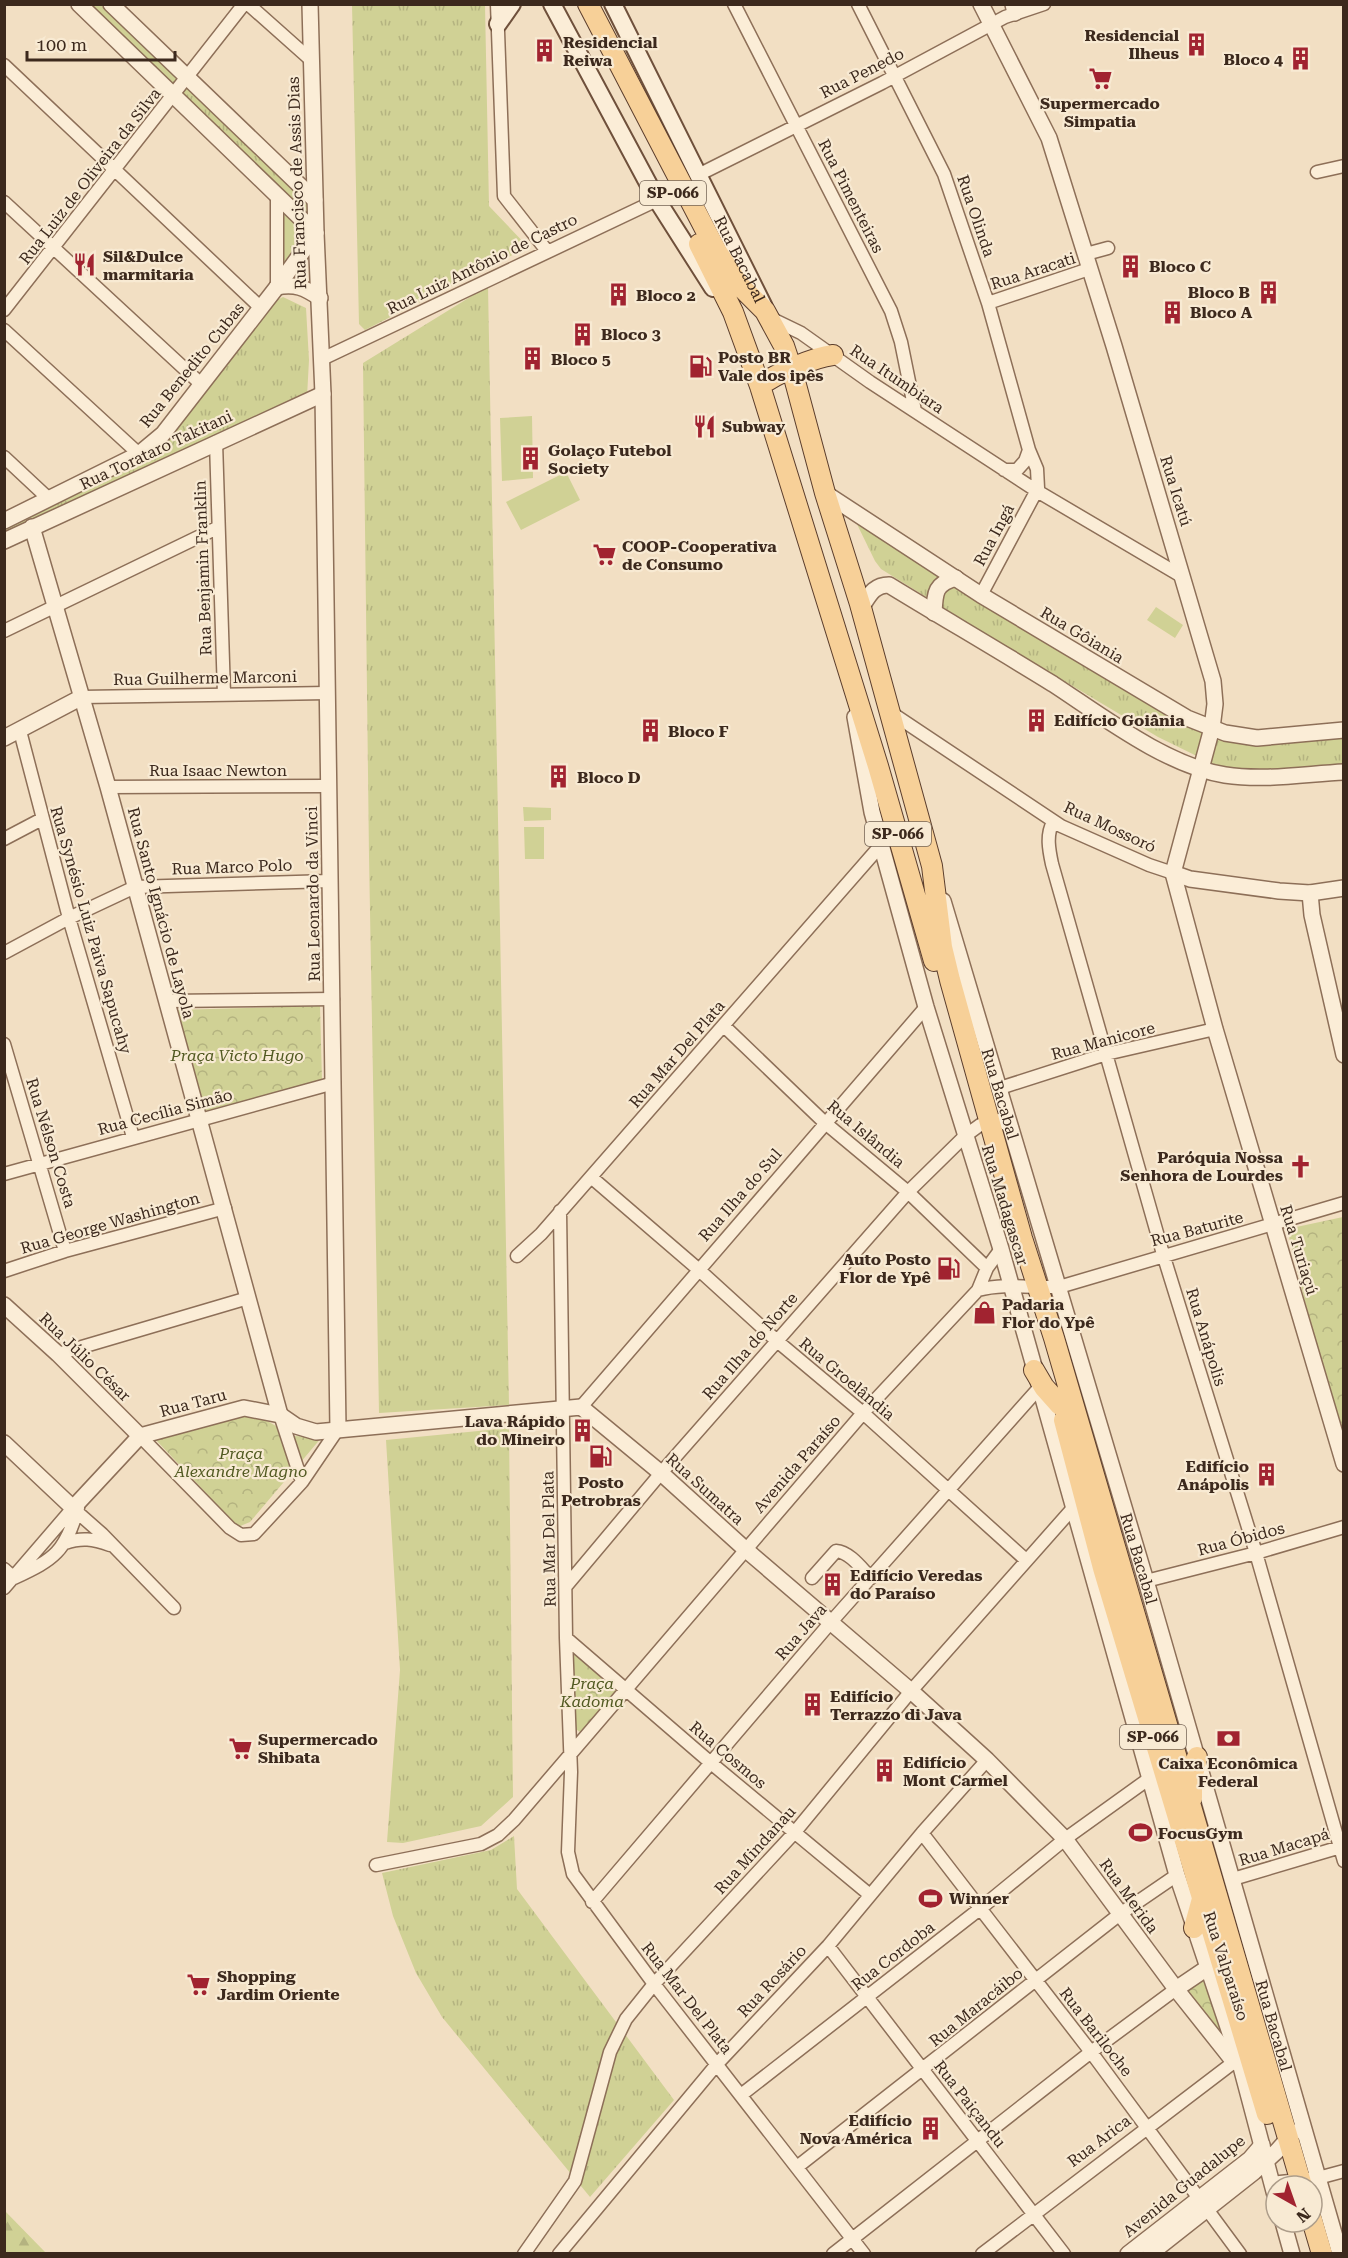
<svg xmlns="http://www.w3.org/2000/svg" width="1348" height="2258" viewBox="0 0 1348 2258" font-family="'Roboto Serif',serif">
<style>
.grass{fill:url(#grass-tufts)}
.forest{fill:url(#forest-firs)}
.park{fill:url(#park-crowns)}
.garden{fill:#d0d195}
.lines{fill:none;stroke-linecap:round;stroke-linejoin:round}
.minor-casing{stroke:#8d6f58;stroke-width:15}
.tertiary-casing{stroke:#8d6f58;stroke-width:18}
.secondary-casing{stroke:#6f503b;stroke-width:20}
.primary-casing{stroke:#5b3d2c;stroke-width:22}
.minor{stroke:#fbedd7;stroke-width:12}
.tertiary{stroke:#fbedd7;stroke-width:15}
.secondary{stroke:#fbedd7;stroke-width:16}
.primary{stroke:#f7d098;stroke-width:20}
.labels{text-anchor:middle;dominant-baseline:central;stroke-width:4.5;stroke-linejoin:round;paint-order:stroke}
.shield{fill:#f8ead3;stroke:#746354;stroke-width:1.5}
.shield-label{font-size:15px;font-weight:bold;fill:#3c291d}
.poi-label{font-size:16px;font-weight:bold;fill:#3c291d;stroke:#f8ead3;text-anchor:start}
.street-label{font-size:16px;fill:#3c291d;stroke:#f8ead3}
.park-label{font-size:16px;font-style:italic;fill:#525a22;stroke:#f8ead3}
</style>
<defs>
<pattern id="grass-tufts" width="24" height="20" patternUnits="userSpaceOnUse" patternTransform="scale(1.5)"><rect width="24" height="20" fill="#d0d195"/><path d="M3 7l-1-3M5 7V3M7 7l1-3M15 17l-1-3M17 17v-4M19 17l1-3" fill="none" stroke="#b4b380"/></pattern>
<pattern id="forest-firs" width="22" height="20" patternUnits="userSpaceOnUse" patternTransform="scale(1.5)"><rect width="22" height="20" fill="#d0d195"/><path d="M5 1l3.5 6h-7zM16 11l3.5 6h-7z" fill="#b4b380"/></pattern>
<pattern id="park-crowns" width="20" height="18" patternUnits="userSpaceOnUse" patternTransform="scale(1.5)"><rect width="20" height="18" fill="#d0d195"/><path d="M2 6a3 3 0 1 1 6 0M12 15a3 3 0 1 1 6 0" fill="none" stroke="#b4b380"/></pattern>
</defs>
<rect width="100%" height="100%" fill="#f2dfc3"/>
<path class="grass" d="M88,5h13l207,198 1,18z
M352,5h133l4,201 39,41 -163,83 -6,-6z
M282,210l25,23 -28,46z
M488,286l21,1119 -130,8 -10,-557 -6,-493z
M283,297l23,11 3,52 -2,37 -302,138v-11l127,-64 143,-159z
M853,516l359,219 131,1v32l-85,4 -30,-3 -19,-7 -51,-25 -151,-90 -126,-78 -6,-8z
M509,1428l4,369 -32,29 -78,17 -16,-1 13,-172 -14,-230z
M514,1836l3,53 157,211 -84,97 -148,-180 -26,-44 -23,-57 -11,-43 109,-23z"/>
<path class="forest" d="M4,2210l42,43h-41z"/>
<path class="park" d="M320,1006l2,74 -117,31 -31,-101z
M1343,1217v226l-22,-77 -34,-137z
M244,1414l25,8 24,14 29,1 -72,85 -12,5 -83,-88z
M576,1654l44,36 -35,41 -5,1 -7,-5v-71z
M1207,1974l22,70 -44,-54z"/>
<path class="garden" d="M532,416l1,62 -31,3 -2,-63z
M566,472l14,28 -59,30 -15,-28z
M1156,607l27,18 -8,13 -28,-18z
M523,807l28,1v12l-27,1z
M524,827h20v32h-19z"/>
<g class="lines">
<defs>
<path id="minor" d="M248,4l63,56
M497,4l7,192 43,55
M734,4l157,307 10,31 14,69
M858,4l86,170 44,129 41,147 8,19 1,19 -57,107
M4,65l257,243
M1317,172l27,-6
M698,175l184,-92 123,-66 39,-13
M277,196v91
M4,202l197,182
M1086,254l22,-6
M988,303l101,-34
M4,310l240,-306
M770,318l31,15 69,49 167,109 146,86
M4,330l135,124
M322,359l335,-159
M216,442l8,252
M4,457l45,42
M1004,470h13l8,-9 4,-11
M4,631l213,-103
M82,697l245,-4
M890,712l171,114 88,39 24,8
M20,731l49,187 64,219
M108,787l220,-1
M1053,822c-7,13 -4,28 -1,42l111,390 93,299 88,308
M4,839l38,-20
M4,953l65,-35 66,-31 195,-6
M167,1001l166,-2
M724,1026l100,96 84,70 79,76
M4,1044l61,207
M1000,1088l106,-34 109,-25
M4,1174l330,-91
M591,1177l107,92 79,72 86,72 163,147
M560,1211l6,427 5,134 -3,80 5,22 81,110 210,270
M517,1256l24,-22 340,-389
M4,1271l61,-20 160,-43
M978,1290c27,-7 53,-2 81,-3l285,-84
M58,1354l190,-56
M581,1407l345,-400
M140,1436l90,92 11,7 13,-1 48,-52 -22,-67
M302,1482l36,-53
M77,1512l25,22 72,74
M65,1543c17,-6 28,-4 45,2
M4,1569l10,9
M14,1578c41,-19 51,-26 64,-70
M812,1578l24,-27c14,1 26,18 35,27
M1146,1581l110,-28 88,-26
M567,1585l94,-112 247,-281 57,-56 15,-11 19,-5 13,8
M4,1588l69,-80
M566,1638l145,125 159,132
M922,1833l169,219 149,202
M376,1865l105,-21 17,-9 16,-15 349,-407 115,-123 9,-22 14,-19
M1233,1879l111,-33
M592,1902l239,-280 208,-234
M828,1946l236,308
M741,2095l240,-187 84,-69 85,-61
M797,2167l323,-253 57,-39
M1271,2183l47,-5 26,-7
M524,2254l51,-73 35,-129 16,-33 28,-35 141,-152 116,-141 163,-184
M559,2254l158,-190 111,-118 94,-113 65,-73
M833,2254l258,-202 85,-63
M982,2254l252,-192"/>
<g id="tertiary">
<path d="M79,4l237,229"/>
<path d="M111,4l204,196"/>
<path d="M310,4l6,229 7,161 15,1035"/>
<path d="M981,4l68,134 65,208 99,335 2,23 -3,24 -39,145 42,156 129,435"/>
<path d="M1013,4l2,9"/>
<path d="M277,287c18,-4 28,1 43,11"/>
<path d="M825,493l156,102 206,123 38,15 32,5 87,-8"/>
<path d="M4,521l135,-67 24,-20 114,-147 39,-54"/>
<path d="M32,527l76,260 172,628"/>
<path d="M4,541l319,-147"/>
<path d="M861,608c8,-12 12,-23 28,-23 54,33 109,65 164,99 49,32 114,82 172,91 39,6 80,-1 119,-3"/>
<path d="M934,613c1,-21 1,-29 22,-35"/>
<path d="M855,717l17,95 54,195 75,242 176,626 63,188 36,136"/>
<path d="M4,738l78,-41"/>
<path d="M1173,873l17,6 89,12 31,2 34,-5"/>
<path d="M1310,893l2,22 32,140"/>
<path id="s1" d="M943,901l203,680 194,673"/>
<path d="M4,1305l54,49 82,82"/>
<path d="M4,1443l69,65 67,-72 104,-28 36,7 16,11 20,6 265,-25 80,66 84,76 166,142 76,69 78,79 111,150 58,73 4,1"/>
<path d="M1176,1989l37,-25"/>
<path d="M1283,2222l9,32"/>
<path d="M1128,2254l122,-95 12,-14"/>
<path d="M1150,2254l104,-82 23,-21 17,-19"/>
</g>
<g id="secondary">
<path d="M552,4l105,196 56,88"/>
<path id="s2" d="M613,4l151,303"/>
<path d="M498,24l14,-20"/>
</g>
<path id="primary" d="M588,4l129,248 22,33 26,26 19,35 8,24 33,123 35,111 72,262 10,81 8,33 72,258 32,100 248,848
M699,244l34,68 27,74 118,380 56,195
M760,386c14,-12 55,-29 73,-31
M1034,1370l10,17 16,18
M1064,1420l39,148 164,546
M1192,1798v-19l5,-22
M1194,1928l8,-29
M1312,2220l10,34"/>
</defs>
<use href="#minor" class="minor-casing"/>
<use href="#tertiary" class="tertiary-casing"/>
<use href="#secondary" class="secondary-casing"/>
<use href="#primary" class="primary-casing"/>
<use href="#minor" class="minor"/>
<use href="#tertiary" class="tertiary"/>
<use href="#secondary" class="secondary"/>
<use href="#primary" class="primary"/>
</g>
<defs>
<symbol id="building-bare" viewBox="-9 -9 18 18"><path d="M-4-6H4V6H1V3H-1V6H-4ZM-2.5-4.3h1.7v1.8h-1.7ZM.8-4.3h1.7v1.8H.8ZM-2.5-1h1.7V.8h-1.7ZM.8-1h1.7V.8H.8Z" fill="#a12330" stroke="#f8ead3" stroke-width="2.5" paint-order="stroke"/></symbol>
<symbol id="supermarket-bare" viewBox="-9 -9 18 18"><path d="M-6-5.5h2.5l.6 2H6L4.5 2H-2.5L-4.4-4H-6ZM-1.5 3.2a1.3 1.3 0 1 0 .1 0ZM3 3.2a1.3 1.3 0 1 0 .1 0Z" fill="#a12330" stroke="#f8ead3" stroke-width="2.5" paint-order="stroke"/></symbol>
<symbol id="restaurant-bare" viewBox="-9 -9 18 18"><path d="M-5-6h1v4h1v-4h1v4h1v-4h1v5L-1.5 .5V6h-2V.5L-5-1ZM5-6V6H3V1.5H1.5Q1.5-4 5-6Z" fill="#a12330" stroke="#f8ead3" stroke-width="2.5" paint-order="stroke"/></symbol>
<symbol id="fuel-bare" viewBox="-9 -9 18 18"><path d="M-5.5-6h7V0h2V4h1.3V-2.5L3-4.5l.8-.8L6-3V5H2.5V1h-1V6h-7ZM-4.2-4.7v3.2H.2V-4.7Z" fill="#a12330" stroke="#f8ead3" stroke-width="2.5" paint-order="stroke"/></symbol>
<symbol id="church-bare" viewBox="-9 -9 18 18"><path d="M-1.2-6h2.4v3.5h3.3v2.4h-3.3V6h-2.4V-.1h-3.3v-2.4h3.3Z" fill="#a12330" stroke="#f8ead3" stroke-width="2.5" paint-order="stroke"/></symbol>
<symbol id="shop-bare" viewBox="-9 -9 18 18"><path d="M-5-2.5h2.3a2.7 3.5 0 0 1 5.4 0H5L5.5 6h-11ZM-1.5-2.5h3a1.5 2.3 0 0 0-3 0Z" fill="#a12330" stroke="#f8ead3" stroke-width="2.5" paint-order="stroke"/></symbol>
<symbol id="bank-bare" viewBox="-9 -9 18 18"><path d="M-6-4H6V4H-6ZM0-2.3a2.3 2.3 0 1 0 0 4.6a2.3 2.3 0 1 0 0-4.6Z" fill="#a12330" stroke="#f8ead3" stroke-width="2.5" paint-order="stroke"/></symbol>
<symbol id="stadium-bare" viewBox="-9 -9 18 18"><path d="M0-5a6.5 5 0 1 0 0 10a6.5 5 0 1 0 0-10ZM-3.5-1.8h7v3.6h-7Z" fill="#a12330" stroke="#f8ead3" stroke-width="2.5" paint-order="stroke"/></symbol>
</defs>
<g fill-rule="evenodd">
<use href="#building-bare" x="1180" y="28" width="33" height="33"/>
<use href="#building-bare" x="528" y="34" width="33" height="33"/>
<use href="#building-bare" x="1284" y="42" width="33" height="33"/>
<use href="#supermarket-bare" x="1084" y="62" width="33" height="33"/>
<use href="#restaurant-bare" x="68" y="248" width="33" height="33"/>
<use href="#building-bare" x="1114" y="250" width="33" height="33"/>
<use href="#building-bare" x="1252" y="276" width="33" height="33"/>
<use href="#building-bare" x="602" y="278" width="33" height="33"/>
<use href="#building-bare" x="1156" y="296" width="33" height="33"/>
<use href="#building-bare" x="566" y="318" width="33" height="33"/>
<use href="#building-bare" x="516" y="342" width="33" height="33"/>
<use href="#fuel-bare" x="684" y="350" width="33" height="33"/>
<use href="#restaurant-bare" x="688" y="410" width="33" height="33"/>
<use href="#building-bare" x="514" y="442" width="33" height="33"/>
<use href="#supermarket-bare" x="588" y="538" width="33" height="33"/>
<use href="#building-bare" x="1020" y="704" width="33" height="33"/>
<use href="#building-bare" x="634" y="714" width="33" height="33"/>
<use href="#building-bare" x="542" y="760" width="33" height="33"/>
<use href="#church-bare" x="1284" y="1150" width="33" height="33"/>
<use href="#fuel-bare" x="932" y="1252" width="33" height="33"/>
<use href="#shop-bare" x="968" y="1296" width="33" height="33"/>
<use href="#building-bare" x="566" y="1414" width="33" height="33"/>
<use href="#fuel-bare" x="584" y="1440" width="33" height="33"/>
<use href="#building-bare" x="1250" y="1458" width="33" height="33"/>
<use href="#building-bare" x="816" y="1568" width="33" height="33"/>
<use href="#building-bare" x="796" y="1688" width="33" height="33"/>
<use href="#bank-bare" x="1212" y="1722" width="33" height="33"/>
<use href="#supermarket-bare" x="224" y="1732" width="33" height="33"/>
<use href="#building-bare" x="868" y="1754" width="33" height="33"/>
<use href="#stadium-bare" x="1124" y="1816" width="33" height="33"/>
<use href="#stadium-bare" x="914" y="1882" width="33" height="33"/>
<use href="#supermarket-bare" x="182" y="1968" width="33" height="33"/>
<use href="#building-bare" x="914" y="2112" width="33" height="33"/>
</g>
<g class="labels">
<g class="shield">
<rect x="640" y="181" width="66" height="24" rx="4.5"/>
<rect x="865" y="822" width="66" height="24" rx="4.5"/>
<rect x="1120" y="1725" width="66" height="24" rx="4.5"/>
</g>
<g class="shield-label">
<text x="673" y="193">SP-066</text>
<text x="898" y="834">SP-066</text>
<text x="1153" y="1737">SP-066</text>
</g>
<g class="poi-label">
<text x="1179" y="35" text-anchor="end">Residencial<tspan x="1179" dy="18">Ilheus</tspan></text>
<text x="563" y="42">Residencial<tspan x="563" dy="18">Reiwa</tspan></text>
<text x="1283" y="59" text-anchor="end">Bloco 4</text>
<text x="1100" y="103" text-anchor="middle">Supermercado<tspan x="1100" dy="18">Simpatia</tspan></text>
<text x="103" y="256">Sil&amp;Dulce<tspan x="103" dy="18">marmitaria</tspan></text>
<text x="1149" y="266">Bloco C</text>
<text x="1250" y="292" text-anchor="end">Bloco B</text>
<text x="636" y="295">Bloco 2</text>
<text x="1190" y="312">Bloco A</text>
<text x="601" y="334">Bloco 3</text>
<text x="718" y="357">Posto BR<tspan x="718" dy="18">Vale dos ipês</tspan></text>
<text x="551" y="359">Bloco 5</text>
<text x="722" y="426">Subway</text>
<text x="548" y="450">Golaço Futebol<tspan x="548" dy="18">Society</tspan></text>
<text x="622" y="546">COOP-Cooperativa<tspan x="622" dy="18">de Consumo</tspan></text>
<text x="1054" y="720">Edifício Goiânia</text>
<text x="668" y="731">Bloco F</text>
<text x="577" y="777">Bloco D</text>
<text x="1283" y="1157" text-anchor="end">Paróquia Nossa<tspan x="1283" dy="18">Senhora de Lourdes</tspan></text>
<text x="931" y="1259" text-anchor="end">Auto Posto<tspan x="931" dy="18">Flor de Ypê</tspan></text>
<text x="1002" y="1304">Padaria<tspan x="1002" dy="18">Flor do Ypê</tspan></text>
<text x="565" y="1421" text-anchor="end">Lava Rápido<tspan x="565" dy="18">do Mineiro</tspan></text>
<text x="1249" y="1466" text-anchor="end">Edifício<tspan x="1249" dy="18">Anápolis</tspan></text>
<text x="601" y="1482" text-anchor="middle">Posto<tspan x="601" dy="18">Petrobras</tspan></text>
<text x="850" y="1575">Edifício Veredas<tspan x="850" dy="18">do Paraíso</tspan></text>
<text x="830" y="1696">Edifício<tspan x="830" dy="18">Terrazzo di Java</tspan></text>
<text x="258" y="1739">Supermercado<tspan x="258" dy="18">Shibata</tspan></text>
<text x="903" y="1762">Edifício<tspan x="903" dy="18">Mont Carmel</tspan></text>
<text x="1228" y="1763" text-anchor="middle">Caixa Econômica<tspan x="1228" dy="18">Federal</tspan></text>
<text x="1158" y="1833">FocusGym</text>
<text x="949" y="1898">Winner</text>
<text x="217" y="1976">Shopping<tspan x="217" dy="18">Jardim Oriente</tspan></text>
<text x="912" y="2120" text-anchor="end">Edifício<tspan x="912" dy="18">Nova América</tspan></text>
</g>
<g class="street-label">
<text transform="translate(862 73) rotate(-27)">Rua Penedo</text>
<text transform="translate(90 176) rotate(-52)">Rua Luiz de Oliveira da Silva</text>
<text transform="translate(297 183) rotate(-92)">Rua Francisco de Assis Dias</text>
<text transform="translate(851 196) rotate(63)">Rua Pimenteiras</text>
<text transform="translate(976 216) rotate(71)">Rua Olinda</text>
<text stroke="none"><textPath href="#s2" startOffset="285">Rua Bacabal</textPath></text>
<text transform="translate(482 264) rotate(-26)">Rua Luiz Antônio de Castro</text>
<text transform="translate(1033 271) rotate(-18)">Rua Aracati</text>
<text transform="translate(192 365) rotate(-51)">Rua Benedito Cubas</text>
<text transform="translate(897 379) rotate(34)">Rua Itumbiara</text>
<text transform="translate(156 450) rotate(-25)">Rua Torataro Takitani</text>
<text transform="translate(1176 491) rotate(73)">Rua Icatú</text>
<text transform="translate(994 535) rotate(-62)">Rua Ingá</text>
<text transform="translate(203 568) rotate(-92)">Rua Benjamin Franklin</text>
<text transform="translate(1082 635) rotate(31)">Rua Gôiania</text>
<text transform="translate(205 678) rotate(-1)">Rua Guilherme Marconi</text>
<text x="218" y="770">Rua Isaac Newton</text>
<text transform="translate(1110 827) rotate(25)">Rua Mossoró</text>
<text transform="translate(232 867) rotate(-2)">Rua Marco Polo</text>
<text transform="translate(313 894) rotate(-91)">Rua Leonardo da Vinci</text>
<text transform="translate(161 913) rotate(75)">Rua Santo Ignácio de Layola</text>
<text transform="translate(91 930) rotate(74)">Rua Synésio Luiz Paiva Sapucahy</text>
<text transform="translate(1103 1041) rotate(-15)">Rua Manicore</text>
<text transform="translate(677 1054) rotate(-49)">Rua Mar Del Plata</text>
<text stroke="none"><textPath href="#s1" startOffset="201">Rua Bacabal</textPath></text>
<text transform="translate(165 1112) rotate(-15)">Rua Cecília Simão</text>
<text transform="translate(866 1134) rotate(40)">Rua Islândia</text>
<text transform="translate(51 1143) rotate(73)">Rua Nélson Costa</text>
<text transform="translate(740 1195) rotate(-49)">Rua Ilha do Sul</text>
<text transform="translate(1005 1205) rotate(73)">Rua Madagascar</text>
<text transform="translate(110 1223) rotate(-16)">Rua George Washington</text>
<text transform="translate(1197 1229) rotate(-15)">Rua Baturite</text>
<text transform="translate(1299 1250) rotate(73)">Rua Turiaçú</text>
<text transform="translate(1206 1337) rotate(73)">Rua Anápolis</text>
<text transform="translate(750 1346) rotate(-49)">Rua Ilha do Norte</text>
<text transform="translate(85 1357) rotate(44)">Rua Júlio César</text>
<text transform="translate(847 1379) rotate(40)">Rua Groelândia</text>
<text transform="translate(193 1403) rotate(-15)">Rua Taru</text>
<text transform="translate(797 1464) rotate(-49)">Avenida Paraíso</text>
<text transform="translate(705 1489) rotate(42)">Rua Sumatra</text>
<text transform="translate(549 1539) rotate(-91)">Rua Mar Del Plata</text>
<text transform="translate(1241 1539) rotate(-15)">Rua Óbidos</text>
<text stroke="none"><textPath href="#s1" startOffset="686">Rua Bacabal</textPath></text>
<text transform="translate(801 1632) rotate(-49)">Rua Java</text>
<text transform="translate(728 1755) rotate(40)">Rua Cosmos</text>
<text transform="translate(1284 1847) rotate(-17)">Rua Macapá</text>
<text transform="translate(755 1850) rotate(-48)">Rua Mindanau</text>
<text transform="translate(1129 1896) rotate(54)">Rua Merida</text>
<text transform="translate(893 1956) rotate(-38)">Rua Cordoba</text>
<text transform="translate(1226 1966) rotate(72)">Rua Valparaíso</text>
<text transform="translate(772 1981) rotate(-47)">Rua Rosário</text>
<text transform="translate(687 1998) rotate(52)">Rua Mar Del Plata</text>
<text transform="translate(976 2007) rotate(-39)">Rua Maracáibo</text>
<text stroke="none"><textPath href="#s1" startOffset="1172">Rua Bacabal</textPath></text>
<text transform="translate(1096 2032) rotate(52)">Rua Bariloche</text>
<text transform="translate(970 2104) rotate(52)">Rua Paiçandu</text>
<text transform="translate(1099 2141) rotate(-37)">Rua Arica</text>
<text transform="translate(1184 2186) rotate(-39)">Avenida Guadalupe</text>
</g>
<g class="park-label">
<text x="237" y="1055">Praça Victo Hugo</text>
<text x="241" y="1453">Praça<tspan x="241" dy="18">Alexandre Magno</tspan></text>
<text x="592" y="1683">Praça<tspan x="592" dy="18">Kadoma</tspan></text>
</g>
</g>
<rect width="1348" height="2258" fill="none" stroke="#3c291d" stroke-width="12"/>
<g transform="translate(1294 2204) rotate(140)"><circle r="28" fill="#f8ead3" stroke="#ad9d8a" stroke-width="1.5"/>
<path d="M0-4.5L10 22L0 15L-10 22Z" fill="#a12330"/>
<text y="-9" font-size="16" font-weight="bold" text-anchor="middle" fill="#3c291d">N</text>
</g>
<path d="M27 51v9h148v-9" fill="none" stroke="#3c291d" stroke-width="3"/>
<text x="36" y="51" font-size="18" fill="#3c291d" stroke="#f8ead3" stroke-width="4.5" paint-order="stroke">100 m</text>
</svg>
